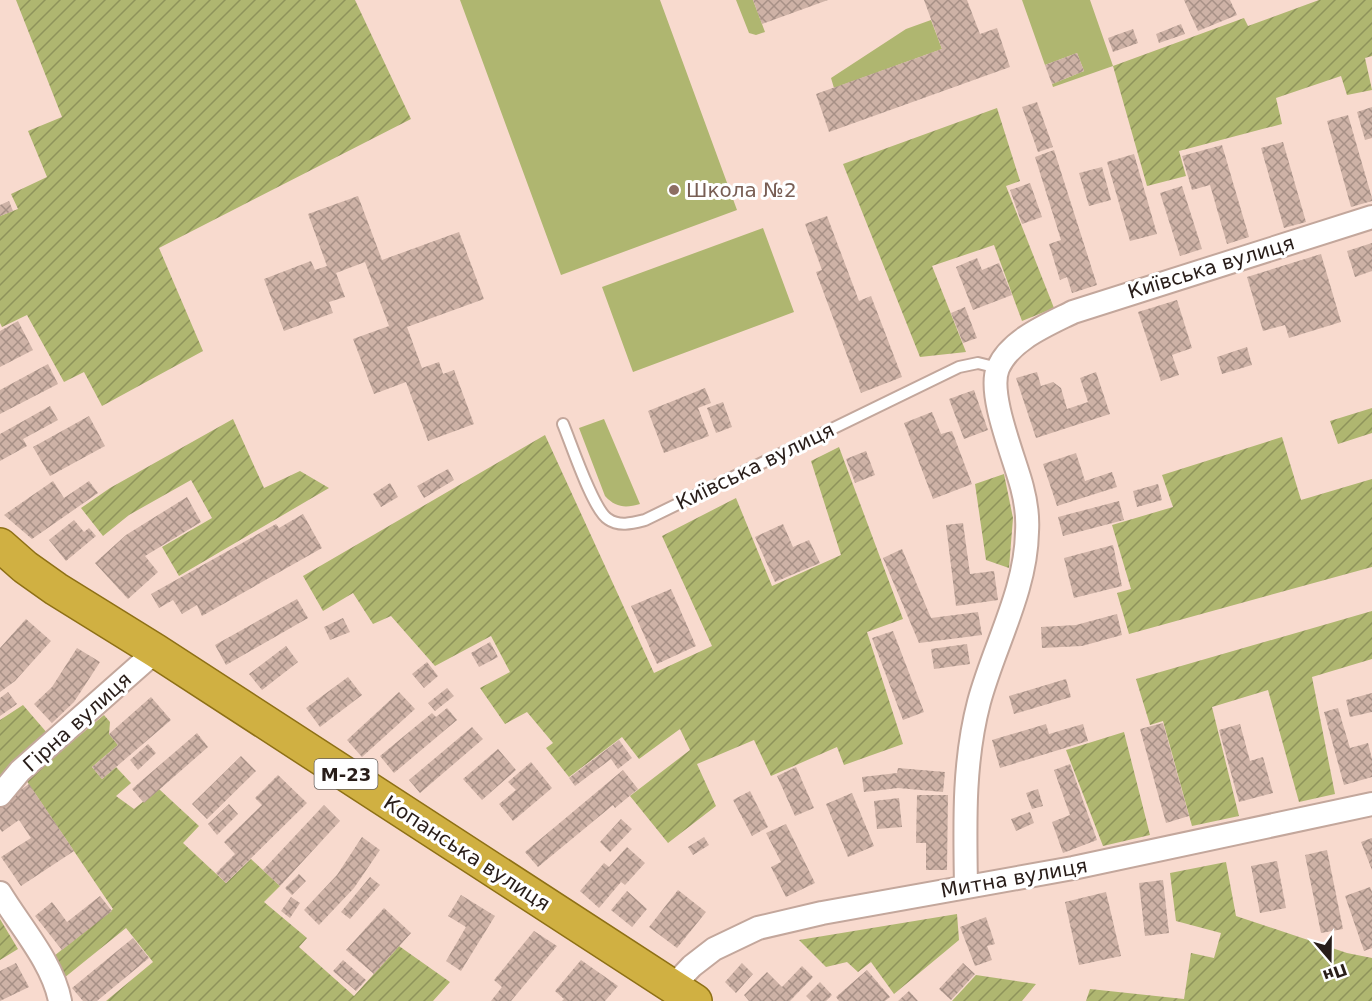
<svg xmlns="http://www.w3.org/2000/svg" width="1372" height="1001" viewBox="0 0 1372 1001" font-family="'DejaVu Sans',sans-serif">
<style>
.green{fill:#afb670}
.garden{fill:url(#garden-furrows)}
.building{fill:url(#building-cross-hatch)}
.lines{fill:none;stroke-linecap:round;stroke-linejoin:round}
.service-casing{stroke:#c3a79c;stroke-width:14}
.minor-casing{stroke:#c3a79c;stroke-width:26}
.trunk-casing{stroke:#8e7015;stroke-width:36}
.service{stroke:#fff;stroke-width:10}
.minor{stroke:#fff;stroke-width:22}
.trunk{stroke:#d0b042;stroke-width:33}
.education-dot{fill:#8d6e63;stroke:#fff;stroke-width:2}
.labels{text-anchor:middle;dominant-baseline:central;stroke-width:6;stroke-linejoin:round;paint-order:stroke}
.shield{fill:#fff;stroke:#68615e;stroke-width:1.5}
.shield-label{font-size:18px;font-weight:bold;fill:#281d19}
.education-label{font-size:20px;fill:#785e54;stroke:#fff;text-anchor:start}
.street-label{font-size:20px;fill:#281d19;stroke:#fff}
</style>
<defs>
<pattern id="garden-furrows" width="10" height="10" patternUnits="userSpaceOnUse" patternTransform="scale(1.5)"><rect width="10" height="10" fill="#afb670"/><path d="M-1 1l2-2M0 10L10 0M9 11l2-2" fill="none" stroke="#8e935b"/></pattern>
<pattern id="building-cross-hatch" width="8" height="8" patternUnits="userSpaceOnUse" patternTransform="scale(1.5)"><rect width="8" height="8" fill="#ceb2a6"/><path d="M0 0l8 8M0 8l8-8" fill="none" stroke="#a79086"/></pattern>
</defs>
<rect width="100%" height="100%" fill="#f8dace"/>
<path class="green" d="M460,0h200l77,210 -176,65z
M736,0h17l12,32 -9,3 -7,-2z
M1022,0h68l23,66 -60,21 -1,-3 32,-13 -7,-18 -32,12z
M931,20l11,29 -108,39 -3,-10 75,-49z
M763,228l31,84 -161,60 -31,-85z
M604,419l36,85c-14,4 -24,4 -35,-8l-26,-68z"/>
<path class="garden" d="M16,0h339l56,119 -252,129 44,103 -101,55 -18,-34 -20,10 -37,-67 -25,12 -2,-4v-107l18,-7 -7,-15 36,-17 -19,-46 34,-14z
M1319,0h53v56l-7,2 7,32 -25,5 -6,-19 -65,22 6,26 -103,27 7,25 -39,10 -34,-120 131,-48 4,8z
M997,108l23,73 -14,5 48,122 -32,13 -28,-76 -62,21 34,86 -46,5 -77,-193z
M1372,408v25l-34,11 -8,-23z
M233,419l31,69 36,-17 29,17 -150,88 -17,-29 50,-29 -21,-38 -62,35 -26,21 -22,-28 29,-20z
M545,435l109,238 58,-27 -50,-110 74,-38 36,88 69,-31 -30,-94 28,-14 64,172 -36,13 36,112 -59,21 -7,-18 -66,29 -17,-36 -57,24 19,42 -48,37 -38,-47 60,-46 -10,-21 -41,30 -17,-22 -53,40 -23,-29 7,-5 -26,-31 -22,12 -25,-36 30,-16 -19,-36 -56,30 -44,-50 -18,8 -20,-31 -30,18 -20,-35z
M1282,437l19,63 71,-21v88l-243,67 -12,-41 14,-4 -19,-64 61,-18 -11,-32z
M1004,474l9,44 -4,50 -23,-8 -11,-76z
M1372,611v48l-60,18 23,117 -36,8 -31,-112 -56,17 27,109 -47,10 -29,-105 -13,4 -14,-46z
M23,705l25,29 -48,44v-58z
M104,715l6,7 -1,12 9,11 -26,22 10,12 14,-12 15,16 -15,13 18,13 25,-20 40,37 -16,17 43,40 25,-24 29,27 -16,16 43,36 -8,9 55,49 45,-50 51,36 -17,19h-327l47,-39 -27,-34 -62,50 -10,-22 59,-47 -87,-129z
M1124,732l26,103 -47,11 -37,-96z
M1226,862l10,54 111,37 25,5v43h-286l4,-12 94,10 7,-46 23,5 7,-25 -45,-12 -6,-48z
M957,914l2,26 -65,54 -23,-32 -13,10 -11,-10 -21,5 -27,-27z
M0,919l18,30 -18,11z
M976,975l60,9 -14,17h-70z"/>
<path class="building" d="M753,0h75l-66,24z
M924,0h43l13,34 17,-6 13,39 -181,65 -13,-38 126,-45z
M1184,0h46l7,15 -39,16z
M1181,24l4,10 -26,9 -3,-9z
M1133,29l5,14 -25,9 -5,-14z
M1077,53l7,18 -32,13 -7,-19z
M1037,102l16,45 -15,5 -16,-45z
M1372,107v31l-7,2 -8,-28z
M1348,115l24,83v3l-21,6 -24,-86z
M1283,142l23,80 -22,6 -23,-80z
M1222,145l27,92 -22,7 -17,-59 -18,5 -10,-34z
M1054,150l43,135 -25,8 -5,-16 -7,3 -11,-36 12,-4 -26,-83z
M1134,154l23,80 -27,7 -23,-79z
M1102,167l9,33 -22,6 -10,-33z
M1030,183l12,34 -20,7 -12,-34z
M1182,186l20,63 -22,7 -20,-63z
M358,196l24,64 77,-28 25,67 -77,28 15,41 17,-6 4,12 11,-4 20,54 -46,17 -22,-59 -32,12 -21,-55 36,-13 -24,-64 -29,11 9,24 -16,5 4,11 -49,18 -20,-52 47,-18 4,9 12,-4 -19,-52z
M9,201l4,10 -13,5v-11z
M827,216l32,85 12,-5 31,81 -41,16 -45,-121 6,-2 -17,-46z
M1372,243v28l-17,6 -8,-26z
M1321,254l20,68 -52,16 -4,-13 -22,6 -16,-54z
M977,258l5,12 17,-7 13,32 -39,15 -17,-43z
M1177,300l15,48 -20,7 7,20 -18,6 -23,-69z
M965,307l12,31 -14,5 -12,-30z
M18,321l15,29 -33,17v-36z
M1247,347l5,18 -30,9 -5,-17z
M48,364l10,20 -58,30v-24z
M1037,372l4,14 12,-4 8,6 6,21 21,-7 -8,-24 16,-6 14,42 -74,24 -20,-60z
M705,388l6,15 -13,5 11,28 -45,17 -16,-42z
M974,390l14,40 -24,9 -15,-40z
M723,402l9,25 -16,6 -9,-25z
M50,406l8,14 -35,19 4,7 -27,15v-27z
M932,412l9,22 11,-3 20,53 -39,15 -29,-76z
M89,416l16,30 -55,30 -17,-29z
M866,451l9,24 -20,8 -9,-24z
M1076,453l9,28 27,-9 5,15 -60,19 -14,-42z
M448,469l6,11 -30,18 -7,-12z
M53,481l11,17 25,-17 9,12 -66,46 -28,-24z
M390,483l8,14 -17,10 -8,-13z
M1158,484l4,16 -25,7 -4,-16z
M187,497l14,25 -56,34 13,16 -30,27 -33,-36 31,-28z
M1119,501l5,19 -61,16 -5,-19z
M303,514l19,34 -120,68 -5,-11 -15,9 -9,-14 -14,8 -8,-14 125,-70 3,4z
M74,520l10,12 5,-4 7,8 -30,25 -17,-21z
M963,523l7,51 24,-3 4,29 -42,6 -10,-81z
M783,524l10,23 16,-7 11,23 -45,19 -20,-45z
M1113,545l9,41 -48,12 -10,-40z
M902,549l29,69 47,-6 4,23 -63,8 -36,-85z
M671,589l25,57 -39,18 -26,-58z
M297,599l11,19 -82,47 -11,-20z
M1117,614l5,21 -40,11 -40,2 -1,-21 35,-2z
M343,618l7,14 -20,8 -6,-13z
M26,619l25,22 -36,40 -15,11v-44z
M893,631l31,81 -21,8 -31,-82z
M490,642l8,15 -19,10 -8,-14z
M967,644l3,20 -36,5 -3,-20z
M286,646l12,16 -36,28 -13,-16z
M77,648l23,14 -26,40 -22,21 -18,-19 18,-17z
M427,662l11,14 -14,12 -12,-14z
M348,677l14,18 -42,32 -14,-19z
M1066,679l5,18 -57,17 -5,-18z
M447,688l7,8 -19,15 -7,-8z
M8,692l9,12 -17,12v-18z
M399,692l16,17 -53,48 -15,-17z
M1372,693v19l-22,5 -4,-17z
M151,697l20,23 -69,59 -10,-12 26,-22 -9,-11z
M447,708l10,12 -63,53 -14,-17 52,-43 4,4z
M1338,708l12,40 18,-5 4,16v18l-28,8 -20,-73z
M1163,723l26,93 -23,7 -26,-94z
M1046,724l3,10 34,-10 5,17 -88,27 -8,-28z
M1240,724l10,37 13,-4 10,36 -34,9 -20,-72z
M472,727l11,12 -63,54 -11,-13z
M197,733l11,14 -64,56 -12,-14z
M619,740l13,18 -14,11 -7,-10 -36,27 -6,-8z
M148,744l8,9 -18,17 -8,-10z
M498,749l18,21 -34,30 -19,-21z
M241,756l15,15 -49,48 -15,-15z
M531,762l21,26 -39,33 -14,-17 17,-14 -8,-8z
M1070,764l27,76 -34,13 -11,-31 18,-7 -16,-45z
M796,767l18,41 -19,8 -18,-40z
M898,768l47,4 -2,20 -45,-4 -34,4 -2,-15 35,-4z
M623,770l15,19 -23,19 -2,-3 -75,62 -13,-15z
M278,775l29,28 -81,80 -10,-10 19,-19 -11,-12 38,-37 -7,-7z
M29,784l45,67 -53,35 -20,-29 30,-19 -12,-18 -17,12 -2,-3v-25z
M1038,789l5,17 -11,3 -6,-16z
M750,791l18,36 -16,9 -19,-36z
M852,793l22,53 -26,11 -22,-53z
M917,795h31l-1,75h-21v-27h-10z
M899,798l3,29 -25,2 -3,-28z
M229,804l9,10 -21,21 -9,-11z
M324,805l16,16 -60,65 -17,-16z
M1030,812l4,11 -18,8 -5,-12z
M621,819l11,10 -22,23 -10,-10z
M786,824l29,59 -29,14 -15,-30 10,-5 -15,-29z
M362,837l18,13 -26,38 -35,37 -15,-15 33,-35z
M704,837l5,8 -16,10 -5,-8z
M1372,838v32l-11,-28z
M627,847l18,16 -20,22 -4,-3 -22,26 -19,-17 24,-28 5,4z
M1327,850l16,79 -22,4 -16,-78z
M1277,861l9,47 -26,5 -9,-47z
M299,874l7,7 -14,14 -7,-7z
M370,877l10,8 -30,34 -9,-7z
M1163,880l6,53 -24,3 -6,-53z
M1370,887l2,5v56l-8,3 -19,-55z
M678,890l28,22 -29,36 -28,-21z
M627,891l20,18 -15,18 -21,-17z
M1106,892l15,64 -42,9 -14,-63z
M461,895l34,21 -34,55 -15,-10 20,-34 -18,-11z
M100,896l12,15 -50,39 -27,-34 17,-14 15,20z
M291,897l9,6 -10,15 -9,-7z
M384,908l27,25 -37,41 -28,-24z
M986,917l9,27 -8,2 5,14 -17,6 -15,-39z
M534,931l23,15 -46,55h-20l11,-14 -8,-7z
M133,938l16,20 -52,43h-14l-11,-13z
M343,960l23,20 -10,11 -23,-20z
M581,960l37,26 -13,15h-43l2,-2 -9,-8z
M16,963l13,24 -29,14v-30z
M742,963l11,11 -17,19 -11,-11z
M963,963l12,11 -24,26 -12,-11z
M802,966l11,11 -23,24h-41l-5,-6 23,-23 15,15z
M867,970l23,27 -5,4h-46l-3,-4z
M820,982l12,13 -6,6h-15l-5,-5z
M909,991l9,10h-20z"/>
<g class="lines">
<defs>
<path id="service" d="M563,424c8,19 30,86 45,95 11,8 25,4 37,1l314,-153 19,-4 20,5"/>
<path id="minor" d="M0,795l20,-24 136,-120
M966,887c-1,-63 -3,-124 13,-185 15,-56 47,-111 48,-170 1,-15 -1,-30 -5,-45 -7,-28 -35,-93 -24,-119 12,-28 49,-43 75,-56l299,-95
M0,893c20,33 53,70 60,108
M673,986l19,-20 22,-17 44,-21 64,-15 251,-45 299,-64"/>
<path id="trunk" d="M0,545l25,22 31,22 100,62 539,350"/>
</defs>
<use href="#service" class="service-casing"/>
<use href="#minor" class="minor-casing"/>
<use href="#trunk" class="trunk-casing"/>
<use href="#service" class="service"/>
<use href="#minor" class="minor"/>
<use href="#trunk" class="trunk"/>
</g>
<circle class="education-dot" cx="674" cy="190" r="6"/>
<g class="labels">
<rect class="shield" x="314.5" y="759" width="63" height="30" rx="4.5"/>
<g class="shield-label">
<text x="346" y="774">М-23</text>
</g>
<g class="education-label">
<text x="686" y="190">Школа №2</text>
</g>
<g class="street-label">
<text transform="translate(1211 267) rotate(-17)">Київська вулиця</text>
<text transform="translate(755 466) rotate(-26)">Київська вулиця</text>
<text transform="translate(77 722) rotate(-42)">Гірна вулиця</text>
<text transform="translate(467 853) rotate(33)">Копанська вулиця</text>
<text transform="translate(1014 878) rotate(-10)">Митна вулиця</text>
</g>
</g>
<g transform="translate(1330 959) rotate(160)" stroke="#ffffff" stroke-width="4.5" paint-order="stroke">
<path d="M0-4.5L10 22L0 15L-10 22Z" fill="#281d19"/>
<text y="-9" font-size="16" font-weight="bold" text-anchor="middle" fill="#281d19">Пн</text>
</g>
</svg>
